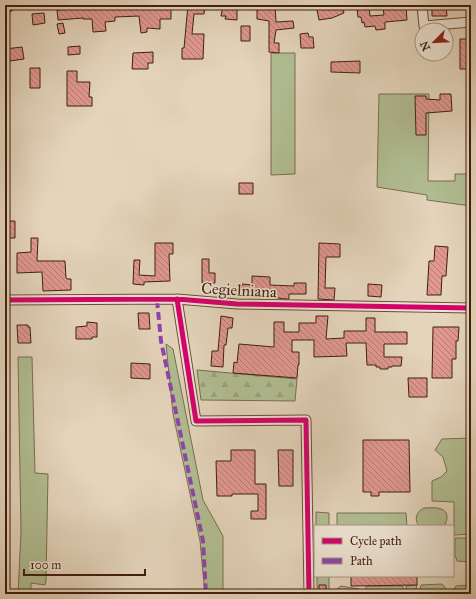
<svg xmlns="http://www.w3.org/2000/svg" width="476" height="599" viewBox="0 0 476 599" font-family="'IM FELL Great Primer',serif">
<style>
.grass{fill:#b1bd92;stroke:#796e50}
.forest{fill:url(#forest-firs);stroke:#796e50}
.building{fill:url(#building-back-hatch);stroke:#411e0f}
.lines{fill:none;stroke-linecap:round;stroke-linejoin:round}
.minor-casing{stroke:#6a4c3a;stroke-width:11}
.primary-casing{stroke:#411e0f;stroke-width:16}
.minor{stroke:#ede3d3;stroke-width:9}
.primary{stroke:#e2ba7e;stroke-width:14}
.quiet{stroke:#8e44ad;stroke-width:4;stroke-dasharray:8 4;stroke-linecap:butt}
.cycleway-casing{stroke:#ede3d3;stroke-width:8}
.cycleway{stroke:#d6006c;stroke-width:5}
.labels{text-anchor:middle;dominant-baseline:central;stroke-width:3;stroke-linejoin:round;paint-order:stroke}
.street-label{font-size:16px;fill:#411e0f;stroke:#ede3d3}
</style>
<defs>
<pattern id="forest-firs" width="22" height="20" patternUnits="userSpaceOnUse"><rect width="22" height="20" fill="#b1bd92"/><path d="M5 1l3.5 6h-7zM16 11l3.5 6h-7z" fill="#99a27d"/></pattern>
<pattern id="building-back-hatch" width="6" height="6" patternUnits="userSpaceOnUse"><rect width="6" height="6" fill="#e0988f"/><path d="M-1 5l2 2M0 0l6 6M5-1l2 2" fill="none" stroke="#b77b73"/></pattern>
</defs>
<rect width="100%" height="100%" fill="#e4d4bb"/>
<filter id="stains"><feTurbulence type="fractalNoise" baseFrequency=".005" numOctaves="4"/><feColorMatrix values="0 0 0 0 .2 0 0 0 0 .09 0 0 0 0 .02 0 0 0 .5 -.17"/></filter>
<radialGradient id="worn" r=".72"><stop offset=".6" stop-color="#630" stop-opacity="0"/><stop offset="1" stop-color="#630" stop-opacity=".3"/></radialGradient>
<path class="grass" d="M271,53h24v121l-24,1z
M379,94h50l-1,87h27v-7h16v32l-44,-6v-5l-50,-8z
M166,344l7,5 30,151 20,36v58h-18l-5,-53 -27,-127z
M18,357h14l3,116 13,1 -2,107 -1,4 -14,-2v11h-13l3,-62z
M471,438v96l-17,1v-33l-22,-1v-20l9,-4 6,-6 -4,-14 -8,-7 7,-11z
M424,508c5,0 13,-1 17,1 8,2 7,12 3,17h-25c-5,-7 -3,-14 5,-18z
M316,512l13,1v13h-13z
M337,513h69l1,13h-70z
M455,538h16v24l-14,-1 -2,-6z
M317,576h12v17l-1,1h-11z
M442,584l5,6 -1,4h-27l2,-9z
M417,585l-2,9h-9v-8z
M471,585v9l-17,-1v-4l2,-3z
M341,586l18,3 -1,5h-20l-1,-5z
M366,586h37v8h-37z"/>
<path class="forest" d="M197,370l100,9 -2,22 -94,-1z"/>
<path class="building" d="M127,5l44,1v13h-11v10l-13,-1v4l-6,1 -2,-17 -24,1v4l-10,1 1,9 -13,1 -1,-13h-9v-1l-25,2 -1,-10z
M188,5h17l-1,9h-10l-2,20h12l-1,25h-21v-11h2z
M223,5h11v3h3v12l-12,-1 1,-3h-5z
M259,5h16l1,17 17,-1 1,7 -18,2 -2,13h5v10l-10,-1v-31l-12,-2v-9h2z
M316,5h26l2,8 -12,5 -13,2z
M436,5h10l1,11h-15v-10z
M369,6l1,10 14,-1 -1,-7 23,-2 1,14 -22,2v7l-9,1 -1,-4 -10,1 -1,-5 -2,1 -1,-6h-3l-1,-9z
M44,13l1,10 -12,2 -1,-11z
M63,23l2,10 -6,1 -2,-10z
M241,26h9v15h-9z
M308,33l1,4h4l1,11h-13l-1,-14z
M460,39h7v20h4v10h-11z
M80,46v8l-12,1v-8z
M22,47l2,12 -14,2v-1h-3l-2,-11z
M153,52v11h-5v6h-16l1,-16z
M360,61v12l-29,-1v-10z
M30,68h10v20h-10z
M67,71h10v11h13l-1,15h3v9h-25z
M440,94h11l1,17 -26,2v22h-10l-1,-39h11v3l14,1z
M239,183h14v11h-14z
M5,221h10v17h-10z
M31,238h7l-1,23h28l1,17 1,1h4v11l-28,1 -1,-19 -25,1v-20l14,-1z
M155,243h18v11h-4l1,27 -26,1v3l-11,-1 1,-24h6l-1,15 16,1z
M319,243l21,1v13h-14l-1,31h10l-1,12 -16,-1z
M435,246l13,1 -2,29h-4l-1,19h-14l2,-34h5z
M202,259h7v14h6v10h-13z
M252,276l18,1v8l24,1v-3h12v11h-17v5h-4l-34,-5v-3h-10l1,-7 10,1z
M368,284l14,1 -1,12 -13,-1z
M138,313h11l1,16h-11z
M221,316l12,2 -1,10h-4l-2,17h-2l-1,22 -12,-1 1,-15h6z
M316,316h12l-2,23 18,-1v-7h22v-13h9v14h32v12h-23v13h18l-1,9h-9v1h-4v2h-8v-2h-4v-2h-9l-1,-22h-20l1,13 -33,1v-17h-22v12h7v13h-1l-1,13 -64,-5 1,-11 3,1 2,-19 35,3v-25h10v10h15v-9h17z
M87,322l10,1v14h-5v2h-16v-12l11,-1z
M17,325h11v2h2l1,16h-13z
M433,327h26l-1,14h-2v18h-4v19h-20z
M131,363l19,1v15l-19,-1z
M408,378h19v19h-18z
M363,440h46l1,52h-31v4h-8v-4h-8z
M231,450h24v34h11v35h-15v-8h7v-17h-26v2h-15l-1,-35h15z
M278,450h15v36h-14z
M351,576h66v9l-66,1z
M319,585h7v6h-7z"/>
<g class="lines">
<defs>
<path id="minor" d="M422,5l2,21 47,-4
M177,299l19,122 110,-1 3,174
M5,300l172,-1 60,5 234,4"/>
<path id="primary" d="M5,5h2"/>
</defs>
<use href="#minor" class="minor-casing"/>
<use href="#primary" class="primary-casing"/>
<use href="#minor" class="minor"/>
<use href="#primary" class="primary"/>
<path class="quiet" d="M157,300l4,41 42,200 3,53"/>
<defs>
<path id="cycleway" d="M177,299l19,122 110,-1 3,174
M5,300l172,-1 60,5 234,4"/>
</defs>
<use href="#cycleway" class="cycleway-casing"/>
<use href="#cycleway" class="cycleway"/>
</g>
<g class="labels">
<g class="street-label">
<text transform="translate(239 290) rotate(3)">Cegielniana</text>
</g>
</g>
<rect width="476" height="599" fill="none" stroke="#e4d4bb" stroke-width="20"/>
<rect x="6" y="6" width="464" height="587" fill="none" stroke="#411e0f" stroke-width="2"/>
<rect x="10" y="10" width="456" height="579" fill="none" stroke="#411e0f"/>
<rect x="314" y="525" width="140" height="52" fill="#ede3d3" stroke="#a89485"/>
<rect x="322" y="538" width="20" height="6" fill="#d6006c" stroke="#a89485"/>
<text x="350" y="545" font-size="12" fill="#411e0f">Cycle path</text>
<rect x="322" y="558" width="20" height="6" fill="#8e44ad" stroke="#a89485"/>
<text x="350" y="565" font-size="12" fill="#411e0f">Path</text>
<g transform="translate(434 42) rotate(246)"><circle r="19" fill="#ede3d3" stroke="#a89485"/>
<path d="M0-3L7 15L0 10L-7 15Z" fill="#8f2418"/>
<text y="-6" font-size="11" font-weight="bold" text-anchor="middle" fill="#411e0f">N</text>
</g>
<path d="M24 569v6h121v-6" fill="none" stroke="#411e0f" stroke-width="2"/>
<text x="30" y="569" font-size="12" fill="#411e0f" stroke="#ede3d3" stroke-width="3" paint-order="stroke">100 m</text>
<rect width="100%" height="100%" filter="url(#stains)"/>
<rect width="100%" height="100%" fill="url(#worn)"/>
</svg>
